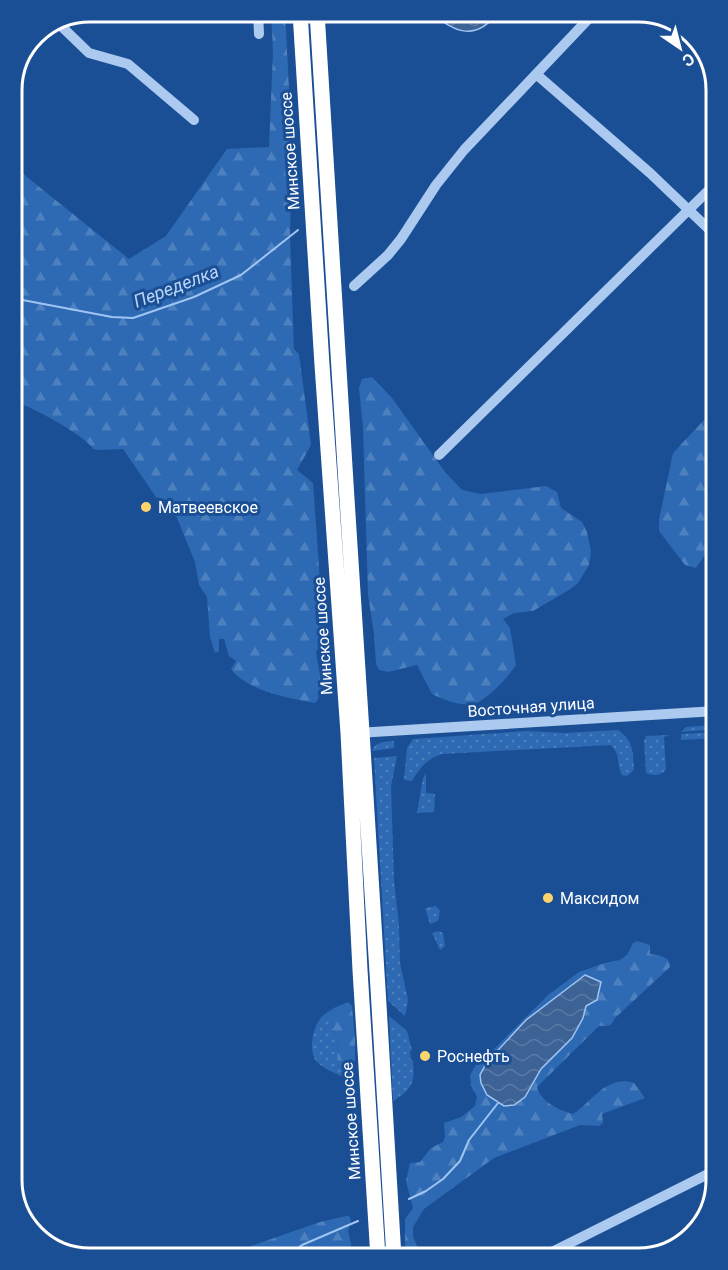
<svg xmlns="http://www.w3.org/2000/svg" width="728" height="1270" viewBox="0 0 728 1270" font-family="Roboto,sans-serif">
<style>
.grass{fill:url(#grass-dots)}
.forest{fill:url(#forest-firs);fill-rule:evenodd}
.water{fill:url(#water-waves);stroke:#9fc5f2;stroke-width:1.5}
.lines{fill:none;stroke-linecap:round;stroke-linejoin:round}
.stream{stroke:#9fc5f2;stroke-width:2}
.minor{stroke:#accaf0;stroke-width:10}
.highway{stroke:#fff;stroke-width:15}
.poi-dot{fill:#ffd56b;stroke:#1a4f95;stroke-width:2}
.labels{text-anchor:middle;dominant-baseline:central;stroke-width:6;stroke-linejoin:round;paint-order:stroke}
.street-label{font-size:16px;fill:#fff;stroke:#1a4f95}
.poi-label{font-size:16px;fill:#fff;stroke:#1a4f95;text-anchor:start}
.water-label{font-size:18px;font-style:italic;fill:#b9d5f7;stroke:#1a4f95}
.rim{fill:none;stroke:#fff;stroke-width:3}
</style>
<defs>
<pattern id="grass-dots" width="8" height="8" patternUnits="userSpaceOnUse" patternTransform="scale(1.5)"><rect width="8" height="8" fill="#2e69b3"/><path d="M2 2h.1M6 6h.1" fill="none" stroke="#4d80be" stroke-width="1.8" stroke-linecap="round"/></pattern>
<pattern id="forest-firs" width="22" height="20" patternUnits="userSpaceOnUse" patternTransform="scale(1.5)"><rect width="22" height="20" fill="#2e69b3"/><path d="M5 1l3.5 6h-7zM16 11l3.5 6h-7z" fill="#4d80be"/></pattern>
<pattern id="water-waves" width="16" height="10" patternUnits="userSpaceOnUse" patternTransform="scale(1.5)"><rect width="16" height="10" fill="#3d6295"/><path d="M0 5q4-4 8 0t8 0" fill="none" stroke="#5a7aa5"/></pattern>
</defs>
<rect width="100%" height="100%" fill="#1a4f95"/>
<path class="grass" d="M716,725v4l-35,3 5,-5z
M618,730c16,11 15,23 16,40l-7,6 -5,-1c-6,-11 -1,-23 -12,-30l-168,9c-16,5 -22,14 -30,27l-8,-1 3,-32 6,-9 113,-8 39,2z
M716,732v6l-35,2v-6z
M670,735l-6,2 2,33c-6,6 -13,6 -20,3l-2,-32 2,-5z
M394,741v7l-22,3c4,-10 12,-9 22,-10z
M397,756l-6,30 3,95 5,44 1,38 8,37 -3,16 -17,-15 -14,-243z
M426,773v20l9,1 -1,18 -17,1 6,-35z
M436,906l4,5 -2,10 -8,3 -5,-16z
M438,931l5,2 2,13 -5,4 -8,-17z
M334,1008l-3,16 7,18 -1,19 6,16c-8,-4 -19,-8 -26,-15 -9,-9 -5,-36 5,-45 3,-4 8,-6 12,-9z
M389,1016l18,15 5,19 -2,1 1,9h2c2,22 0,29 -20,41z"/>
<path class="forest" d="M271,12h14l7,134 -2,92 4,111 5,5 12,91 -14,25 16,13 11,155 -8,14c2,18 11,38 -1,51 -26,-5 -68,-12 -84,-34l5,-8 -7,-5 -5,-17h-5v12l-4,2 -5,-16 -3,-40 -8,-12 -4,-23 -25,-61 -14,-4 -33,-48 -23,1 -7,-1c-5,-11 -54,-38 -67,-43 -4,-2 -9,-2 -14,-3v-238l117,94 37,-23 61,-87 42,-2 4,-95z
M372,377l20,21 53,74 17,18 19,4 65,-8 11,6 4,16 21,14 5,10 4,19 -2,14 -11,18 -9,7 -36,21 -19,2 -11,6 7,9 6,37c-9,13 -27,34 -42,39 -13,3 -31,-5 -42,-10l-15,-29 -29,7 -9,-2 -3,-6 -2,-30 -6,-39 -5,-167 -4,-40 3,-9z
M716,412v133l-7,4 -13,19 -11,-3 -26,-34v-11l14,-67 30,-32z
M637,941l13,4v9c9,1 21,3 20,13l-56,52c-2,8 -7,7 -15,7l-62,61c3,14 23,24 36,27 19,-12 34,-40 61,-31l11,15 -43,16 1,9 -4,3 -19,-1 -86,33 -70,51 -11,18v10l6,13 -1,8h-13v-39l8,-11 -7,-27 4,-18 10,-1 11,-14 12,-6 2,-5 -1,-14 17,-6 14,-11 2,-9 -6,-12 -1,-10 7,-12 11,-8 60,-60 31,-23 26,-9 15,-3 7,-5 6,-12zM598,995l-1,5 -11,6c-6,27 -26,44 -45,64l-54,-8 39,-42z
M348,1002l4,4 3,33v44l-12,-6 -6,-16 1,-19 -7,-18 3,-16z
M346,1216h3l2,4 -3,11 3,13 -2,10 2,4h-27l1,-8 -9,-4 -35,12h-64l103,-36z"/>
<path class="water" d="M431,12h67c-21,29 -43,22 -67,0z
M585,975l16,7 -4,18 -11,6 -3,12 -11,20 -31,31 -16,28 -11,8 -10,1 -17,-11 -6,-12 -1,-8 7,-13 39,-42z"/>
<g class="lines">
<path class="stream" d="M12,298l100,19 21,1 61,-21 47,-22 57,-45
M409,1199l17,-8 17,-12 17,-18 9,-21 29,-37
M271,1258c13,-7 19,-2 31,-13l56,-24"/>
<path class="minor" d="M258,12l1,22
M60,25l29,28 39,11 66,56
M536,74l114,99 66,63
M354,286l34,-31 13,-16 35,-54 28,-35 131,-138
M439,455l277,-272
M357,733l359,-22
M540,1258l170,-85"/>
<path class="highway" d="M300,12l22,353 26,368 12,237 18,288
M317,12c13,240 30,480 45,720 12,175 21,351 32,526"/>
</g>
<g class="poi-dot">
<circle cx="146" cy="507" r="6"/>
<circle cx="548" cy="898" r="6"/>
<circle cx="425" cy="1056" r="6"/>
</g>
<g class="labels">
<g class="street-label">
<text transform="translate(290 151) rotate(-94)">Минское шоссе</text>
<text transform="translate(323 636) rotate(-94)">Минское шоссе</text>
<text transform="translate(531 707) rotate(-4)">Восточная улица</text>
<text transform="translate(351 1121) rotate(-94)">Минское шоссе</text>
</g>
<g class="poi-label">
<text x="158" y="507">Матвеевское</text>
<text x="560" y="898">Максидом</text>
<text x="437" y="1056">Роснефть</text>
</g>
<g class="water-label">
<text transform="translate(176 286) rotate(-21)">Переделка</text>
</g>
</g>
<path d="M0 0H728V1270H0ZM90 22H638A68 68 0 0 1 706 90V1180A68 68 0 0 1 638 1248H90A68 68 0 0 1 22 1180V90A68 68 0 0 1 90 22Z" fill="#1a4f95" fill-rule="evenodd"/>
<path class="rim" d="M90 22H638A68 68 0 0 1 706 90V1180A68 68 0 0 1 638 1248H90A68 68 0 0 1 22 1180V90A68 68 0 0 1 90 22Z"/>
<g transform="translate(680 48) rotate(145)" stroke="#1a4f95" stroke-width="4.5" paint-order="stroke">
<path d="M0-4.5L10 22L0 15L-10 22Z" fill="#ffffff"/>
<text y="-9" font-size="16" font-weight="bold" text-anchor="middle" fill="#ffffff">С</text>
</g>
</svg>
